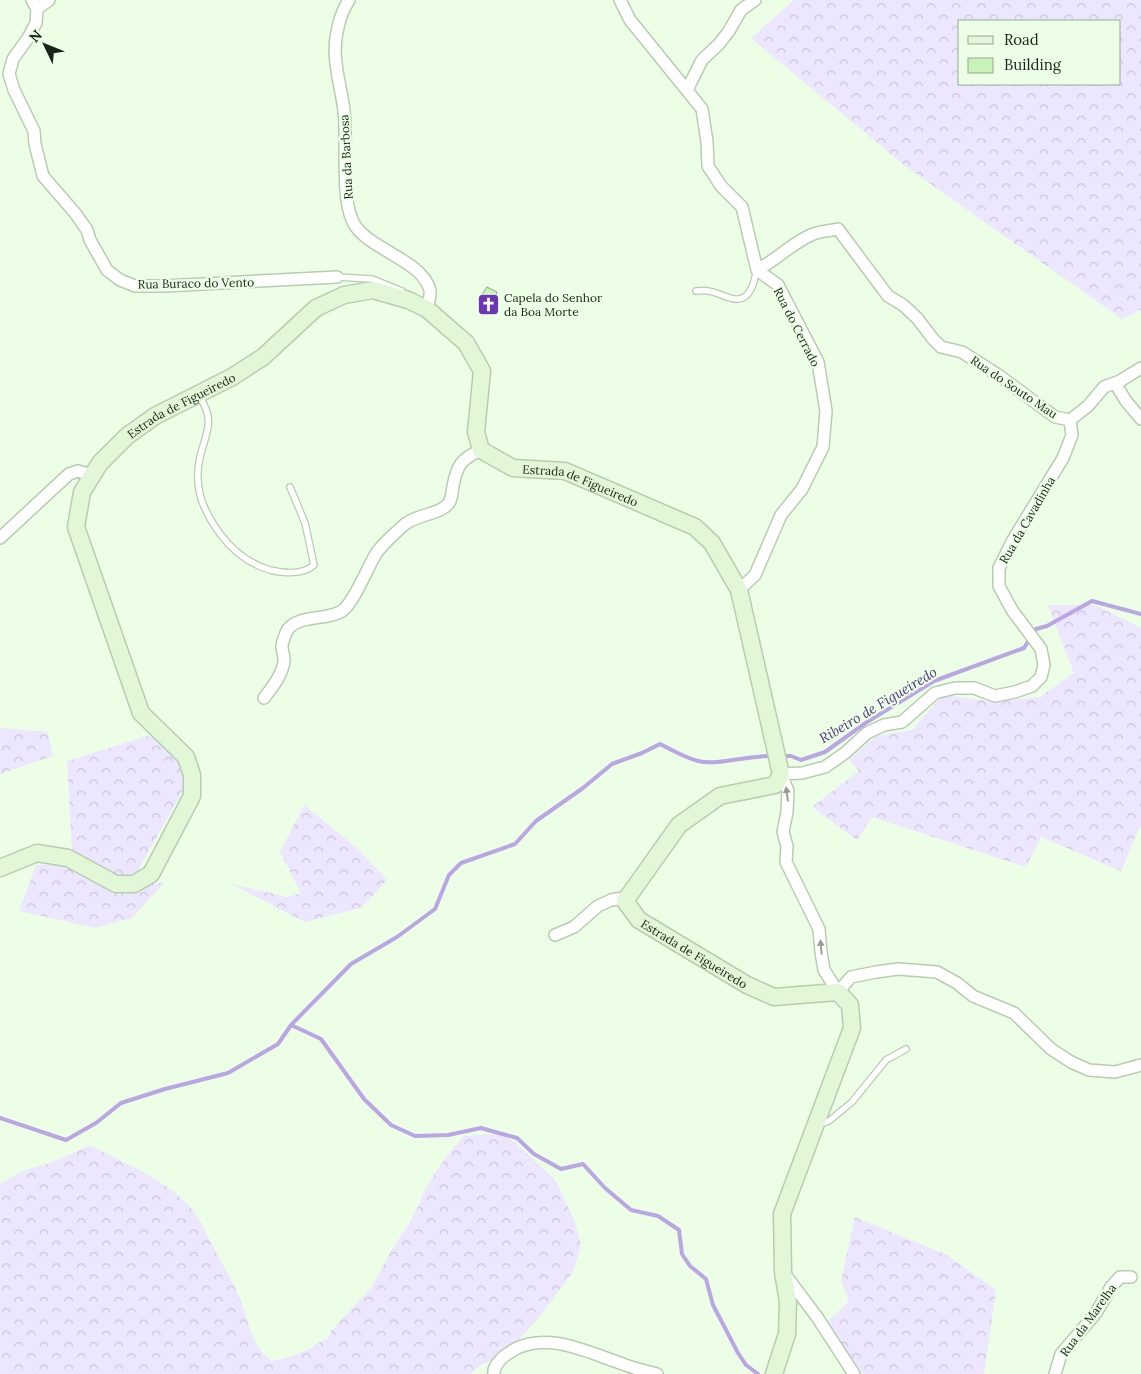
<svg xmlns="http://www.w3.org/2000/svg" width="1141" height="1374" viewBox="0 0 1141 1374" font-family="Lora,serif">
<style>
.forest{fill:url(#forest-crowns);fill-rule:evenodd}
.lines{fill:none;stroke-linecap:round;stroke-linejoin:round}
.stream{stroke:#b9a6e3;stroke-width:4}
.lane-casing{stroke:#b7cdaf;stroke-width:8}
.street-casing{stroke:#b7cdaf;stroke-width:14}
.secondary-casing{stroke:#b7cdaf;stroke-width:19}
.lane{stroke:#fff;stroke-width:5.5}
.street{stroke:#fff;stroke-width:11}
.secondary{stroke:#e1f7d8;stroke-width:16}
.wall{fill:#acd09e}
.shaded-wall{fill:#8ca981}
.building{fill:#c8f2b8;stroke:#8ca981}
.oneway{fill:#989c97}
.labels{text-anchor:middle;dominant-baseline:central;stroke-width:4.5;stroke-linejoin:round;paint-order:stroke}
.street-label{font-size:12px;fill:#1a2317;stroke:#ecffe6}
.poi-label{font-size:12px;fill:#1a2317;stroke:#ecffe6;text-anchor:start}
.water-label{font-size:14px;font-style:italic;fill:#523780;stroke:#ecffe6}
</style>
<defs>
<pattern id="forest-crowns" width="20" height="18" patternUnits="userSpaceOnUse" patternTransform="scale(1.25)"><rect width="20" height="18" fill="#ece6ff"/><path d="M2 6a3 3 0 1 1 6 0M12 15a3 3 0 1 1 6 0" fill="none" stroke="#cac5da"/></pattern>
</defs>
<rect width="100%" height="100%" fill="#ecffe6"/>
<path class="forest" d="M794,0h347v310l-19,9 -217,-153 -154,-128zM960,21h160v63h-160z
M1048,605h47l46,23v196l-20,47 -80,-34 -15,30 -154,-50 -15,23 -45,-33 47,-36 -10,-11 27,-24 36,-6 31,-35 52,7 45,-5 34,-24z
M0,728l48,4 5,24 -53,18z
M154,734l30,34 1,19 -48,85 -20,7 -45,-28 -5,-90z
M304,805l52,42 31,33 -26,28 -56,14 -74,-38 56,13 14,-4 -21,-41z
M66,864l46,25 53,-7 -33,36 -37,10 -76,-17 17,-46z
M495,1134l8,1 14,9 35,33 5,6 18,39 6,23 -8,27 -37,49 -31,34 -24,10 -11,9h-470v-190l23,-13 25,-7 41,-18 7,2c34,18 75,34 99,65 8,11 13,25 20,37 7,15 17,29 23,44 10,22 12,53 34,67 13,-3 27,-6 39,-13 6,-3 9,-8 17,-9l3,-8 41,-44 20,-38 18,-27 11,-22 1,-5 13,-22 19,-26 10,-11z
M855,1217l92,38 49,35 -12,84h-121l-23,-32 -12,-21 21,-20 -8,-20z"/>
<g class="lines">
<path class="stream" d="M781,756h10l10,4 24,-8 42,-30 67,-41 90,-33 12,-19 11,-3 45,-25 49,13
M291,1025l30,14 43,60 27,26 24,11 33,-1 33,-7 36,10 17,16 27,15 22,-5 22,24 26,22 27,6 21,14 3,24 8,12 16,13 7,26 25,48 8,12 12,9
M0,1118l66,22 30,-17 25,-20 44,-14 63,-16 50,-29 13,-19 60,-61 46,-27 38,-28 14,-34 12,-12 54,-19 21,-23 47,-33 29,-24 30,-11 18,-9c12,6 25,14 38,17 18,5 53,-6 74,-5"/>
<defs>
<path id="lane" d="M337,277l35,2 30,12
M696,291c4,0 8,-1 12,0 14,1 33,19 43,-2 3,-5 4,-13 6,-19
M199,396c17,25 7,36 1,61 -7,31 3,54 21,78 12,16 29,29 49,35 13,3 33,5 44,-5l-9,-42 -15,-36
M820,1124l9,-3 23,-19 34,-42 20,-11"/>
<path id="street" d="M32,0l5,9 -1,14 -8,15 -15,21 -4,15 5,16 20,41 1,13 8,32 32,37 12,17 3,10 17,30 13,10 15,6h30l172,-9
M349,0c-6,9 -10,21 -12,32 -6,26 4,53 7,79 4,30 -5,93 12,116 18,24 66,34 74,63 1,5 -2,14 -3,19
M620,0l10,20 72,89 5,33 1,24 13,20 21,21 15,63 21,15 40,77 8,49 -3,36 -21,42 -21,26 -26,60 -16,15
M37,9l12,-9
M687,90l15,-30 17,-16 10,-13 12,-21 14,-10
M757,270c19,-10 34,-26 54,-35 8,-4 19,-4 27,-6l50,67 15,9 14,13 16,21 8,8 21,5 39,25 54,40 15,3 18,-14 16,-19 16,-6 21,-13
M1115,383l11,18 15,18
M1070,420l2,15 -9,23 -50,82 -14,28v18l13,24 29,39 3,16 -3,12 -9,9 -17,6 -20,4 -21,-8h-19l-20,5 -33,29 -18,3 -17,8 -22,20 -20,14 -23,6 -21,1 7,17 -1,21 -4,20 4,14 -1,16 33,67 2,23 3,18 14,22 13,-15 25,-5 22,-3 39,3 20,11 16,13 41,17 37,36 20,13 18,8 26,2 26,-7
M0,538l69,-64 9,-3 14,4
M264,698c8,-10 18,-23 20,-36 1,-5 -2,-10 -2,-15 0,-5 4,-15 6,-18 13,-15 38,-8 54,-18 12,-8 26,-45 35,-59 7,-9 18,-19 27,-27 14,-12 39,-10 46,-24 2,-4 2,-10 3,-15 4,-21 8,-27 28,-36
M555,935l19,-8 24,-21 13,-6 18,-3
M784,1273l33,44 37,57
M494,1374c-1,-7 4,-11 8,-16 4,-4 9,-6 13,-9 34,-17 72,3 105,14 12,5 25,8 37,11
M1055,1374l6,-20 35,-41 15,-26 9,-10h11"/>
<g id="secondary">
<path id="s1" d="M0,868l37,-15 31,5 48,26h18l17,-10 41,-78v-21l-6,-18 -45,-44 -65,-186 6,-35 18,-29 27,-27 28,-20 77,-39 31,-20 53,-49 28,-13 29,-5 35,10 19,9 39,34 16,28 -6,61 5,18 32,18 52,3 130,56 17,16 27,47 42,184 -6,11 -55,11 -41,29 -54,76 14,19 108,65 27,12 64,-5 12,13 2,23 -70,186 1,58 5,30 -1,32 -13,40"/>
</g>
</defs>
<use href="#lane" class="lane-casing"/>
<use href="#street" class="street-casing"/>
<use href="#secondary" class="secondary-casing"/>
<use href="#lane" class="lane"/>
<use href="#street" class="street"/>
<use href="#secondary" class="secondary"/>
</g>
<path class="wall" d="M479,299l18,2 -8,13 -10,-7z"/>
<path class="shaded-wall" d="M497,292v9l-8,13v-9z"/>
<path class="building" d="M487,287l10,5 -8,13 -10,-6z"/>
<defs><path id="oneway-solid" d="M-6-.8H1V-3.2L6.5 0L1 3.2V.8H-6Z" transform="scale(1.25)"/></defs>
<g class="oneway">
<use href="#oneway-solid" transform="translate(787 794) rotate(-97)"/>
<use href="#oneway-solid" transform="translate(821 947) rotate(-95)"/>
</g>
<defs>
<symbol id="church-square" viewBox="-11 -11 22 22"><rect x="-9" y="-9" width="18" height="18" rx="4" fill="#6937af" stroke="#ecffe6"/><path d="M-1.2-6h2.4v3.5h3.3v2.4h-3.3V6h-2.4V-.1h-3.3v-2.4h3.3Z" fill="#fff"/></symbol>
</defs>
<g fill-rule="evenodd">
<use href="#church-square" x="476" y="292" width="25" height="25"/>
</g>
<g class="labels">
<g class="street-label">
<text transform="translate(346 157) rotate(-93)">Rua da Barbosa</text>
<text transform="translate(196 283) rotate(-1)">Rua Buraco do Vento</text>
<text transform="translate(797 327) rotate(63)">Rua do Cerrado</text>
<text transform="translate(1014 387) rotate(34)">Rua do Souto Mau</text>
<text stroke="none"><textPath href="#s1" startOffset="722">Estrada de Figueiredo</textPath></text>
<text stroke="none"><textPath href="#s1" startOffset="1278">Estrada de Figueiredo</textPath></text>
<text transform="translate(1027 520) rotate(-60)">Rua da Cavadinha</text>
<text stroke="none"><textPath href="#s1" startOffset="1968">Estrada de Figueiredo</textPath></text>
<text transform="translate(1088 1320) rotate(-54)">Rua da Marelha</text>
</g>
<g class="poi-label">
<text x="504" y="297">Capela do Senhor<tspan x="504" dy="14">da Boa Morte</tspan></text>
</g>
<g class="water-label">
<text transform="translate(878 705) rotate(-31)">Ribeiro de Figueiredo</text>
</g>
</g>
<rect x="958" y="20" width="162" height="65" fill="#ecffe6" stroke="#98a793"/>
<rect x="968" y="36" width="25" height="8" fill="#e1f7d8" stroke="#98a793"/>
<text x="1004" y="45" font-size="15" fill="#1a2317">Road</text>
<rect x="968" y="58" width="25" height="15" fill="#c8f2b8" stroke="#98a793"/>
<text x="1004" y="70" font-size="15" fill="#1a2317">Building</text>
<g transform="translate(45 45) rotate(313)" stroke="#ecffe6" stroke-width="4" paint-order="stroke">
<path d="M0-4L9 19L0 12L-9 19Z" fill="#1a2317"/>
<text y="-8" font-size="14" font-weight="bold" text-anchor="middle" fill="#1a2317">N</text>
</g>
</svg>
